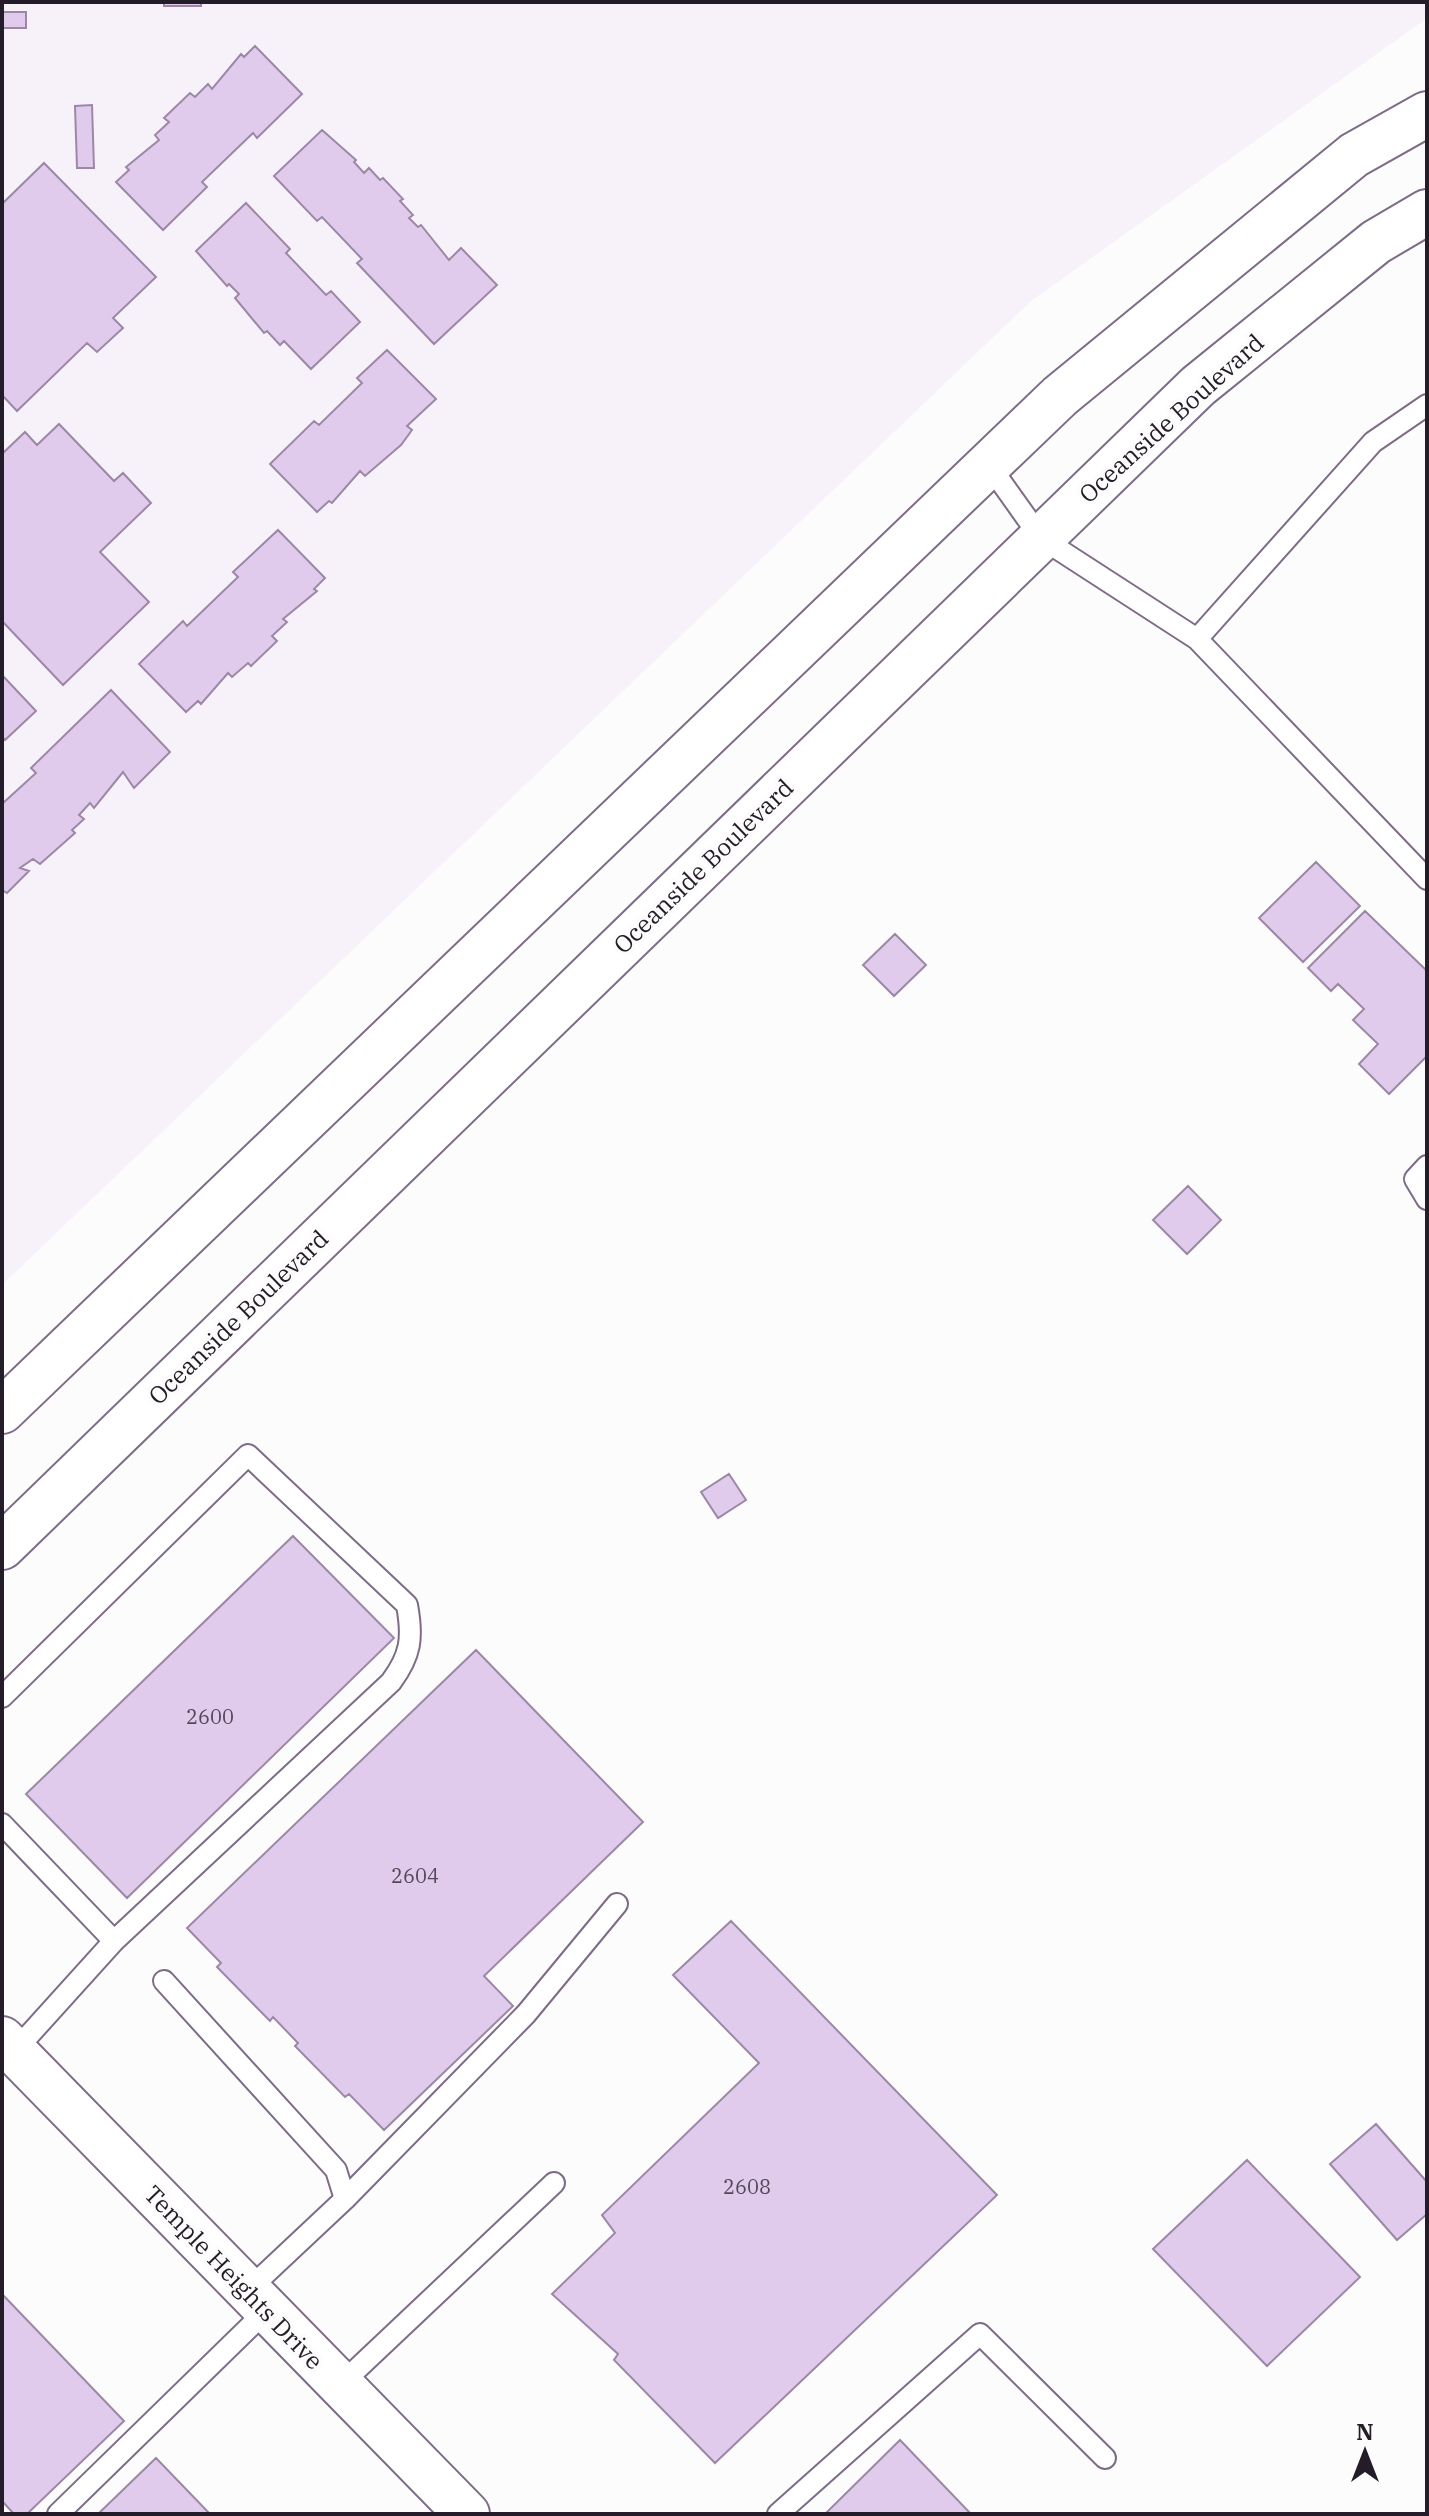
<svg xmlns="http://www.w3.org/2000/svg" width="1429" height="2516" viewBox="0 0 1429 2516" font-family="'IBM Plex Serif',serif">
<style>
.built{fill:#f7f2fa}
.building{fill:#e1cbec;stroke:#9c88a6;stroke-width:2}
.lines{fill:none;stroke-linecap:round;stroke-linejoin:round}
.service-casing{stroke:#7e6b88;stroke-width:24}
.tertiary-casing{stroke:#7e6b88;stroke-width:48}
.primary-casing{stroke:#7e6b88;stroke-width:48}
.service{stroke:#fff;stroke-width:20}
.tertiary{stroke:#fff;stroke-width:44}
.primary{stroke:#fff;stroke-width:44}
.labels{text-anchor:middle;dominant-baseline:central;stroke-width:8;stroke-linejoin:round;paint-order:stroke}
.number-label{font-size:20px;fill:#534859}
.street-label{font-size:24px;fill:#241c28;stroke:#fcfcfc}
</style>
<rect width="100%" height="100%" fill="#fcfcfc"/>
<path class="built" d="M2,2h1425v16l-396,283 -1029,984z"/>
<path class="building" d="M164,2h37v4h-37z
M2,12h24v16h-24z
M255,46l47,48 -45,44 -4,-5 -51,49 5,5 -44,43 -47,-48 13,-12 -3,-3 33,-27 -4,-5 14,-13 -5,-4 26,-25 5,4 13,-13 4,5 29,-35 3,3z
M92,105l2,63h-17l-2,-62z
M322,130l34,30 -2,2 10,11 5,-5 11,12 3,-2 20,21 -3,2 13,14 -4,3 9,9 3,-2 28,35 12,-12 36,37 -63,59 -77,-81 5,-4 -40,-42 -5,4 -43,-45z
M44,163l112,114 -43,41 10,10 -26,24 -10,-9 -70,68 -15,-16v-191z
M246,203l44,46 -4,4 40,42 5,-4 29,31 -49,47 -27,-28 -4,4 -13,-14 -3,2 -29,-35 4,-4 -10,-10 -2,2 -31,-35z
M387,350l49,49 -29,27 5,4 -11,15 -36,31 -5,-5 -28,32 -3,-2 -12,11 -47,-48 44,-43 5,4 43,-42 -5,-5z
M59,424l55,57 9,-8 28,30 -51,49 49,50 -86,83 -61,-64v-167l23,-22 12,13z
M278,530l47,48 -11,11 3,2 -34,28 4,3 -15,14 5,5 -26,25 -3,-3 -16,14 -4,-4 -27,31 -3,-3 -12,11 -47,-48 44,-43 4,5 51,-49 -5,-5z
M2,675l34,36 -31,29 -3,-3z
M111,690l59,62 -36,36 -11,-16 -29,36 -4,-5 -11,12 5,4 -12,11 3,3 -35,31 -7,-5 -13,9 9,3 -22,22 -5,-3v-86l34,-31 -5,-5z
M1316,862l44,44 -57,56 -44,-44z
M1365,911l62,60v85l-38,38 -30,-30 19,-20 -25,-24 11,-11 -26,-25 -7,7 -23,-23z
M895,934l31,31 -32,31 -31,-31z
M1188,1186l33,34 -34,34 -34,-34z
M729,1474l17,26 -28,18 -17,-26z
M293,1536l101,102 -267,260 -101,-104z
M476,1650l167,172 -159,154 29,30 -129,124 -35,-36 -4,3 -50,-51 3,-3 -25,-26 -3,4 -53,-54 4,-4 -34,-35z
M731,1921l266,274 -282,268 -101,-103 4,-6 -66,-60 63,-61 -13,-18 157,-152 -86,-88z
M1376,2124l51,58v32l-30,26 -67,-76z
M1247,2160l113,117 -93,89 -114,-117z
M2,2294l122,127 -97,93h-13l-12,-13z
M900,2440l71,74h-146z
M156,2458l54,56h-112z"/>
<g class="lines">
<defs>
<path id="service" d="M989,465l52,73 156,101 230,240
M1197,639l176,-197 54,-37
M1427,1166l-12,13 12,20
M2,1697l246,-242 159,150c6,33 4,50 -16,77l-277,259 -103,114
M2,1824l112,117
M164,1981l172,189 9,29 -97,91
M345,2199l181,-185 91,-110
M340,2385l214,-202
M58,2514l209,-204
M778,2514l202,-180 125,124"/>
<path id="tertiary" d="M2,2039l465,475"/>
<path id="primary" d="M2,1411l1058,-1015 294,-241 73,-41
M2,1547l1196,-1161 178,-144 51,-30"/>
</defs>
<use href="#service" class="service-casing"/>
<use href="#tertiary" class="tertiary-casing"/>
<use href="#primary" class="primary-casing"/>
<use href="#service" class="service"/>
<use href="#tertiary" class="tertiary"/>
<use href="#primary" class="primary"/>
</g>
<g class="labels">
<g class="number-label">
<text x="210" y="1716">2600</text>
<text x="415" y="1875">2604</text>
<text x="747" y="2186">2608</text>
</g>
<g class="street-label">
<text transform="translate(1171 418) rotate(-42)">Oceanside Boulevard</text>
<text transform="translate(703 866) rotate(-44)">Oceanside Boulevard</text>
<text transform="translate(238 1317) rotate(-44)">Oceanside Boulevard</text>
<text transform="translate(234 2277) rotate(46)">Temple Heights Drive</text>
</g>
</g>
<rect width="1429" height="2516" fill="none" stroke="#241c28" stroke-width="8"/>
<g transform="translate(1365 2452)" stroke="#fcfcfc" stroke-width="6" paint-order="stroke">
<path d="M0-6L14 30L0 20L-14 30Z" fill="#241c28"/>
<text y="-12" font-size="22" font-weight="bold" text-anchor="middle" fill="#241c28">N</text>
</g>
</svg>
